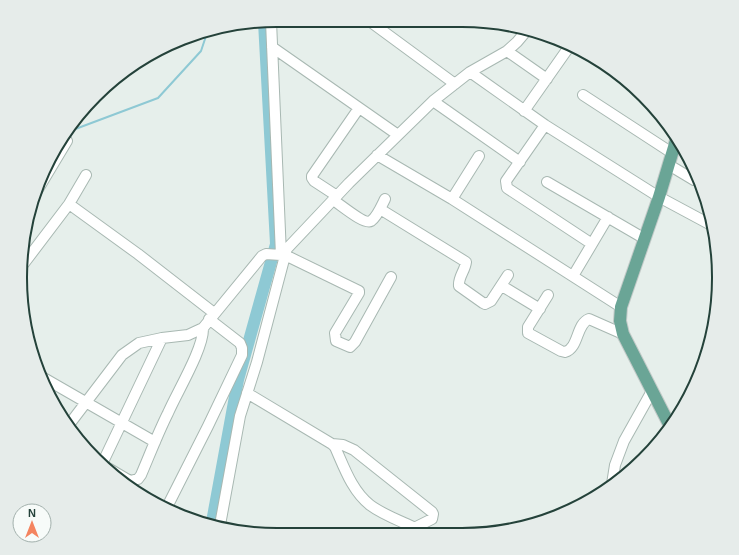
<svg xmlns="http://www.w3.org/2000/svg" width="739" height="555" viewBox="0 0 739 555" font-family="Arial,sans-serif">
<style>
.lines{fill:none;stroke-linecap:round;stroke-linejoin:round}
.stream{stroke:#8ec9d4;stroke-width:2}
.river{stroke:#8ec9d4;stroke-width:12}
.minor-casing{stroke:#a8b8b2;stroke-width:12}
.major-casing{stroke:#c2cac8;stroke-width:14}
.minor{stroke:#fff;stroke-width:10}
.major{stroke:#6aa596;stroke-width:12}
.rim{fill:none;stroke:#24423a;stroke-width:2}
</style>
<rect width="100%" height="100%" fill="#e6efeb"/>
<g class="lines">
<path class="stream" d="M70,131l88,-33 43,-47 7,-21"/>
<path class="river" d="M212,522l26,-142 38,-136 -12,-222"/>
<defs>
<path id="minor" d="M368,20l87,64
M271,21l10,234
M272,47l126,88
M507,51l40,28
M470,72l75,53 114,72 54,29
M583,95l89,58
M433,101l87,61
M524,111l45,-64
M545,125l-39,56 1,7 85,56
M377,155l75,44 169,108
M669,165l25,15
M547,182l98,57
M37,191l30,-50
M337,196l-23,-15 -2,-3v-2l47,-68
M452,199l27,-43
M333,200c7,4 31,25 38,21 6,-4 11,-16 14,-22
M69,204l69,50 76,59
M380,209l86,53c-1,9 -8,15 -7,24l24,17 2,1 6,-3 17,-26
M285,255l74,36v2l-24,40 1,8 14,6 5,-5 36,-65
M22,266l47,-62 17,-29
M573,276l35,-59
M502,286l38,23
M548,295l-20,32v6l33,18 4,1c14,-4 11,-28 24,-33l34,15
M42,377l113,65
M247,393l85,51 3,3c9,20 17,44 35,58 12,9 28,15 41,21
M68,426l54,-71 17,-12 23,-5 26,-3 15,-7 59,-72 4,-2 15,1 68,-72 84,-82 37,-29 37,-21 10,-9 11,-13
M332,444l11,1 11,5 78,62 1,2 -1,5 -16,8
M101,464l29,17 8,-2 3,-4c9,-21 17,-42 27,-62 9,-21 36,-65 35,-85
M102,464l60,-126
M612,484l3,-19 9,-24 28,-50
M167,507l41,-81 34,-71v-7l-2,-5 -31,-24
M220,525l20,-109 17,-54 30,-114
M404,533c7,-10 11,-7 20,0"/>
<path id="major" d="M670,426l-47,-92 -3,-13 1,-14 38,-110 18,-60"/>
</defs>
<use href="#minor" class="minor-casing"/>
<use href="#major" class="major-casing"/>
<use href="#minor" class="minor"/>
<use href="#major" class="major"/>
</g>
<path d="M0 0H739V555H0ZM277 27H462A250 250 0 0 1 712 277V278A250 250 0 0 1 462 528H277A250 250 0 0 1 27 278V277A250 250 0 0 1 277 27Z" fill="#e6ecea" fill-rule="evenodd"/>
<path class="rim" d="M277 27H462A250 250 0 0 1 712 277V278A250 250 0 0 1 462 528H277A250 250 0 0 1 27 278V277A250 250 0 0 1 277 27Z"/>
<g transform="translate(32 523)"><circle r="19" fill="#f7fbf9" stroke="#a3b1ad"/>
<path d="M0-3L7 15L0 10L-7 15Z" fill="#f4845f"/>
<text y="-6" font-size="11" font-weight="bold" text-anchor="middle" fill="#24423a">N</text>
</g>
</svg>
